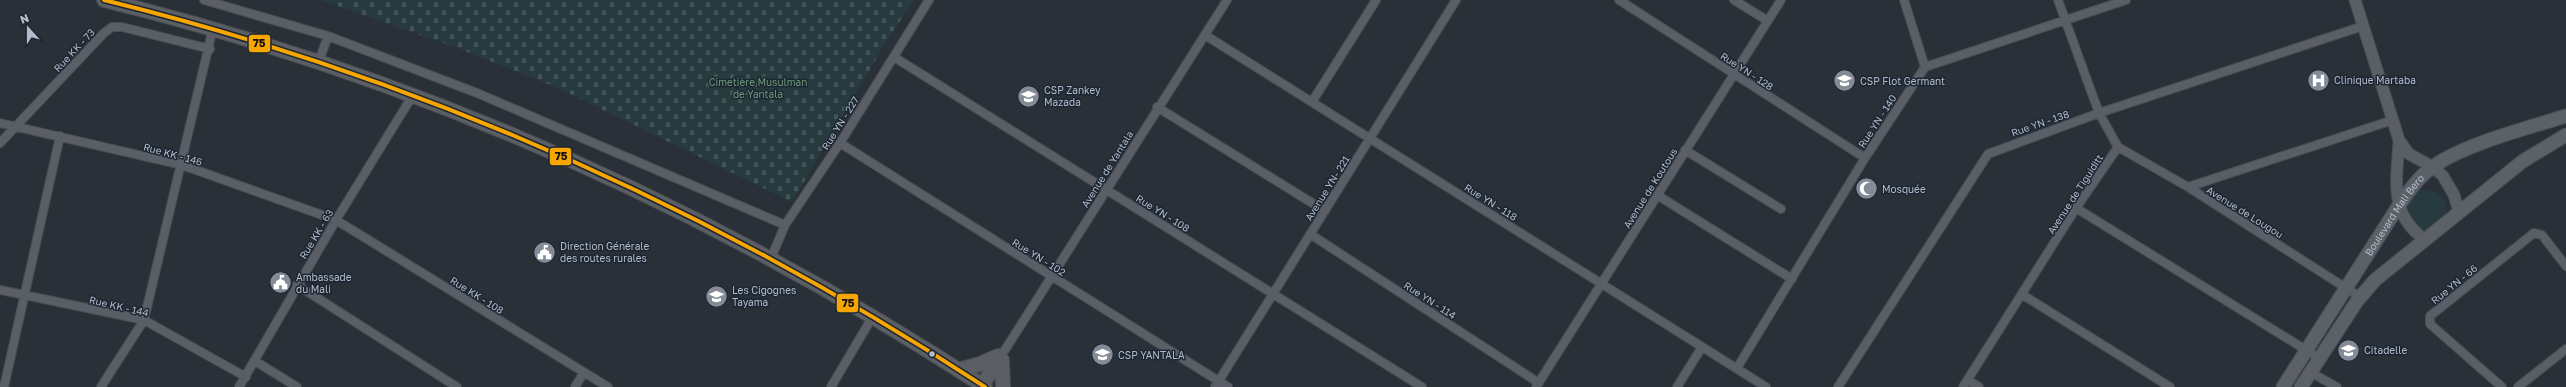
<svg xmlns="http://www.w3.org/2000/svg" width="2566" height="387" viewBox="0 0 2566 387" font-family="'Golos Text',sans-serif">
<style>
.green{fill:#273a3e}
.cemetery{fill:url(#cemetery-stones)}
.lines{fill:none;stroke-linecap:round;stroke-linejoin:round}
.minor-casing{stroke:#484c53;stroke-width:10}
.tertiary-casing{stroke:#484c53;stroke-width:13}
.primary-casing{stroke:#484c55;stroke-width:15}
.trunk-casing{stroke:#474c53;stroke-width:16}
.minor{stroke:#5a5e66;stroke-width:8}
.tertiary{stroke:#5a5e66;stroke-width:11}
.primary{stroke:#5c6168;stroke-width:13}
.trunk{stroke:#5b5f64;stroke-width:14}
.bus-1-casing{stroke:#1d2633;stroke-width:7}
.bus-1{stroke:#f7a600;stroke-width:4}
.bus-dot{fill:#b4bcc9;stroke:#1d2633;stroke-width:1.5}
.labels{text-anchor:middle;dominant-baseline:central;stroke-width:3;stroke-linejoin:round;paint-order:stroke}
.street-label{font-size:10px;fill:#b4bcc9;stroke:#1d2633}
.poi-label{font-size:10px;fill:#b4bcc9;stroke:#1d2633;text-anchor:start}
.park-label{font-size:10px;fill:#6b9a76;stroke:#1d2633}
.line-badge{stroke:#1d2633;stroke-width:1.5}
.pale-badge-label{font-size:11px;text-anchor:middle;font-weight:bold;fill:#111}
</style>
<defs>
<pattern id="cemetery-stones" width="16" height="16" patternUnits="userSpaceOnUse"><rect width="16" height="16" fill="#273a3e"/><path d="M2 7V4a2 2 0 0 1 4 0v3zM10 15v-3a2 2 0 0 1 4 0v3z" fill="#445559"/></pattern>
</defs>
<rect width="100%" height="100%" fill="#2a3038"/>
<path class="green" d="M2406 210a20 20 0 1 1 40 0a20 20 0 1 1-40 0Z"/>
<path class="cemetery" d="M320,0h594l-30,45 -92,157 -234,-114 -103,-41z"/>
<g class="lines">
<defs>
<path id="minor" d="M204,0l124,36 149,57 308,132
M1619,0l246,158
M1734,0l34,21
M1904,0l21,67
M1205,35l561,352
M894,57l528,330
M319,61l9,-25
M1312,102l64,-102
M1157,107l168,104
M0,123l182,42 154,55 272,167
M0,143l104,-110 8,-6h10l88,22
M840,143l388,244
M2118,147l70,40 172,110
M1685,150l96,59
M2188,187l205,-67
M1657,195l135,84
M2076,208l243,150
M1310,234l229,149
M771,258l14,-33 55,-82 89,-143
M297,285l160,102
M0,290l144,30 102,57
M2023,295l147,92
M255,361l42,26
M1737,368l128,-210 60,-91 201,-67
M2310,372l27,15
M1968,380l11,7
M980,383l18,-27 7,-6 222,-350
M985,386l16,-24
M4,387l56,-251
M101,387l43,-67 69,-292
M239,387l97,-167 72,-117 8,-8
M575,387l9,-15
M831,387l42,-71
M1215,387l241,-387
M1536,387l245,-387
M1677,387l25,-40
M1838,387l150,-233 111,-41 264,-87
M1963,387l113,-179 42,-61 -19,-34 -41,-113
M2502,387l-72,-63v-8l104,-83 8,2 24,31
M2518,387l48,-38"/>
<path id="tertiary" d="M2355,0l44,140 10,14 24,13 10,9 11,19 5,17
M2399,140c-2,41 -11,73 26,100"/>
<g id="primary">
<path id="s1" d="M2283,387l116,-182c10,-14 20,-29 35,-39 31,-22 94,-38 132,-50"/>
<path d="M2301,387l56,-86 18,-21 148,-119 43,-26"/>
</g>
<path id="trunk" d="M104,0c314,77 610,210 881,387
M1002,360l1,27
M958,370l22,-6 18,-8"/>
</defs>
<use href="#minor" class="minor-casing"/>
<use href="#tertiary" class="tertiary-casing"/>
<use href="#primary" class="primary-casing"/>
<use href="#trunk" class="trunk-casing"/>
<use href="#minor" class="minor"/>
<use href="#tertiary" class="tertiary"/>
<use href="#primary" class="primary"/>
<use href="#trunk" class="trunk"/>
<defs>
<path id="bus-1" d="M104,0c314,77 610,210 881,387"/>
</defs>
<use href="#bus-1" class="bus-1-casing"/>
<use href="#bus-1" class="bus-1"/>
</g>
<defs>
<symbol id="hospital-disc" viewBox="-11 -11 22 22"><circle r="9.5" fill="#848b96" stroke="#1d2633"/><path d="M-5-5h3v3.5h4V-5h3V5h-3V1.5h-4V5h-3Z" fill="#fff"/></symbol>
<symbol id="school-disc" viewBox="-11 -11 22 22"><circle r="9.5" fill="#848b96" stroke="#1d2633"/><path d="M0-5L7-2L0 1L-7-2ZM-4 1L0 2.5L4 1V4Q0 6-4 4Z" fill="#fff"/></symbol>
<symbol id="mosque-disc" viewBox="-11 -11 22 22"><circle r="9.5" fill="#848b96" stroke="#1d2633"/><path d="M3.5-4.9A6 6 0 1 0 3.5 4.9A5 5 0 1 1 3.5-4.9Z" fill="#fff"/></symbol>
<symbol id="civic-disc" viewBox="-11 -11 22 22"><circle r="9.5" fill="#848b96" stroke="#1d2633"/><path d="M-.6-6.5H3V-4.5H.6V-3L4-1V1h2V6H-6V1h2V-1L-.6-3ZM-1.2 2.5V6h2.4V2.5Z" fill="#fff"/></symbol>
<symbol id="university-disc" viewBox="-11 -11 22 22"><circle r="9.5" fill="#848b96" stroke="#1d2633"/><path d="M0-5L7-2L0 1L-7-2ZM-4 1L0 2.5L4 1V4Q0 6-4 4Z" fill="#fff"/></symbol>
</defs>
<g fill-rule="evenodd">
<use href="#hospital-disc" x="2306" y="68" width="25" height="25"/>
<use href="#school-disc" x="1832" y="68" width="25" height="25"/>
<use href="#school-disc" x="1016" y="84" width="25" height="25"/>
<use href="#mosque-disc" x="1854" y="176" width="25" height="25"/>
<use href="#civic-disc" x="532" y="240" width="25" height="25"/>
<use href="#civic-disc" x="268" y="270" width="25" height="25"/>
<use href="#university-disc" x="704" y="284" width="25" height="25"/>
<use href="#university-disc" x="2336" y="338" width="25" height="25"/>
<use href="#school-disc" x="1090" y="342" width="25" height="25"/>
</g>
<circle class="bus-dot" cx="932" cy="354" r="3.5"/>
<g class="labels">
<g class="street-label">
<text transform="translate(74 50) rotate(-47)">Rue KK - 73</text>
<text transform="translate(1747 71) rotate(33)">Rue YN - 128</text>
<text transform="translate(1877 121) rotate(-57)">Rue YN - 140</text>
<text transform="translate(840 123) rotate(-58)">Rue YN - 227</text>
<text transform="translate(2040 123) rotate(-19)">Rue YN - 138</text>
<text transform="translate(173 154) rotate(15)">Rue KK - 146</text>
<text transform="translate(1107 169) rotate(-58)">Avenue de Yantala</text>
<text transform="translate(1327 188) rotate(-58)">Avenue YN- 221</text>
<text transform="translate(1650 188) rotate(-58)">Avenue de Koutous</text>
<text transform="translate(2075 194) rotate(-57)">Avenue de Tiguiditt</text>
<text transform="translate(1491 202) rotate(32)">Rue YN - 118</text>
<text transform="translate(2245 212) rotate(32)">Avenue de Lougou</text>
<text transform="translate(1163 213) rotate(32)">Rue YN - 108</text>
<text stroke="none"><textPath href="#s1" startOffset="205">Boulevard Mali Bero</textPath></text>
<text transform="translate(316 234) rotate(-59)">Rue KK - 63</text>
<text transform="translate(1039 257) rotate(32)">Rue YN - 102</text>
<text transform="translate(2454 284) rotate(-39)">Rue YN - 66</text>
<text transform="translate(477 295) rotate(32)">Rue KK - 108</text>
<text transform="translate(1430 300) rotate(33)">Rue YN - 114</text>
<text transform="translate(119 306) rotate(13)">Rue KK - 144</text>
</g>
<g class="poi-label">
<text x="2334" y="80">Clinique Martaba</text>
<text x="1860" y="81">CSP Flot Germant</text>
<text x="1044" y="90">CSP Zankey<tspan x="1044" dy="12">Mazada</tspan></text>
<text x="1882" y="189">Mosquée</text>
<text x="560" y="246">Direction Générale<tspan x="560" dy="12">des routes rurales</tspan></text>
<text x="296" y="277">Ambassade<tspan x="296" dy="12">du Mali</tspan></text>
<text x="732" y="290">Les Cigognes<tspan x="732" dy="12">Tayama</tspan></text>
<text x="2364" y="350">Citadelle</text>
<text x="1118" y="355">CSP YANTALA</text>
</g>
<g class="park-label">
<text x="758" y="82">Cimetière Musulman<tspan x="758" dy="12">de Yantala</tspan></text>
</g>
</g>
<g class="line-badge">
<rect x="248" y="34" width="23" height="19" rx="4" fill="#f7a600"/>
<rect x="549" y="147" width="23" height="19" rx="4" fill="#f7a600"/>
<rect x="836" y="293" width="23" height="20" rx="4" fill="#f7a600"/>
</g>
<g class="pale-badge-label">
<text x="259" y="47">75</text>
<text x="561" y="160">75</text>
<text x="848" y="307">75</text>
</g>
<g transform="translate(28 28) rotate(339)" stroke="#1d2633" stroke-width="3" paint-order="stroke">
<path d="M0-3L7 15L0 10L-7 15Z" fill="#b4bcc9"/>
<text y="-6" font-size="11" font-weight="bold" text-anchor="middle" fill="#b4bcc9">N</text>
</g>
</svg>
